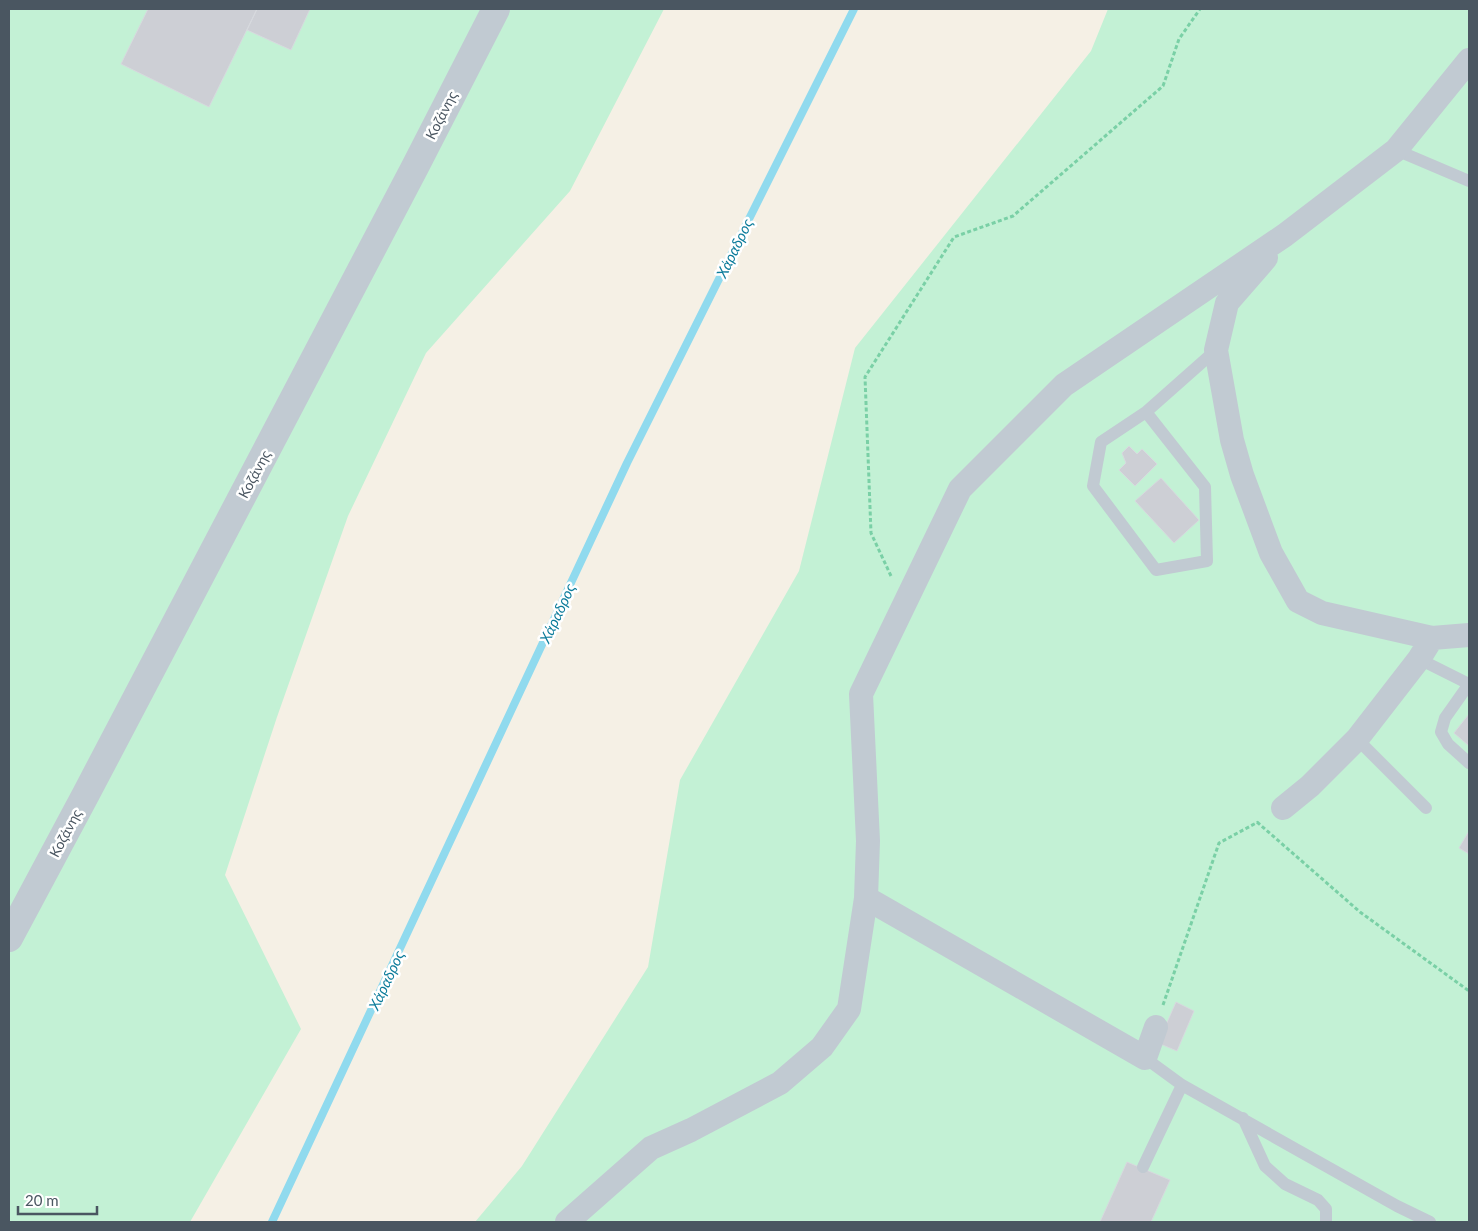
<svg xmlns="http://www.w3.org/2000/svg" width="1478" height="1231" viewBox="0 0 1478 1231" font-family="Lato,sans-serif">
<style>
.green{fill:#c3f1d5}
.sand{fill:#f5f0e5}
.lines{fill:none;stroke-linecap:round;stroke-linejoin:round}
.stream{stroke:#90daee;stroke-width:8}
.building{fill:#cdcfd5;stroke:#d7d9de}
.path{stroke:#7ad0a6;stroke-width:3;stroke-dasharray:4 2.5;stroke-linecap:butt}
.service{stroke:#c1cad2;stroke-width:12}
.minor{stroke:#c1cad2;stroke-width:24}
.tertiary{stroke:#c1cad2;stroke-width:28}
.labels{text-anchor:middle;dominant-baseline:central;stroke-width:5;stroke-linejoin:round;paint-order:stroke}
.street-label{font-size:14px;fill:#4a5661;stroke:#fff}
.water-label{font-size:15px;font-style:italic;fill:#0c7c9b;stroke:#fff}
</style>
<rect width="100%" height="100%" fill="#f5f3f3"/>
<path class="green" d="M9,9h1460v1213h-1460z"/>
<path class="sand" d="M664,9h444l-17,42 -236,297 -56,223 -119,209 -32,187 -126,199 -47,56h-285l111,-193 -76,-154 52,-158 71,-201 78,-163 144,-162z"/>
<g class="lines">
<path class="stream" d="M272,1222l355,-759 227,-454"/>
</g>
<path class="building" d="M148,9h109l-48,98 -88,-43z
M257,9h53l-19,41 -44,-20z
M1129,446l8,8 5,-5 15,15 -22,22 -16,-16 7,-7 -4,-10z
M1161,478l38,42 -25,23 -39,-42z
M1469,714v32l-15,-13z
M1469,831v23l-10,-6z
M1176,1002l18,9 -17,40 -19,-8z
M1127,1162l43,18 -19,42h-51z"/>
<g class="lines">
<path class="path" d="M891,576l-20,-43 -6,-156 89,-140 59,-21 150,-130 16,-47 21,-30
M1257,822l103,90 109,79
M1163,1005l56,-162 39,-21"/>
<path class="service" d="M1396,150l73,31
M1146,412l59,75 2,74 -51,9 -63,-84 8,-44 45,-30 70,-62
M1419,659l50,25
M1469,684l-24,34 -4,14 7,12 21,19
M1357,739l69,69
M1145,1058l37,27 215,121 33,16
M1243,1118l22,48 20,18 33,16 8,9v13
M1143,1167l39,-82"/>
<path class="minor" d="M1266,258l-39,45 -11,47 16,90 10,35 29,78 27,48 24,12 110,25 37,-3
M1283,808l27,-22 47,-47 62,-80 13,-21
M866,898l279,160 11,-31
M567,1222l84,-74 40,-18 89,-47 42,-36 27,-38 17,-111 2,-57 -7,-147 99,-205 104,-104 221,-150 111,-85 73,-90"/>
<path class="tertiary" d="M9,938l77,-144 329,-627 81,-158"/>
</g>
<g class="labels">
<g class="street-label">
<text transform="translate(441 115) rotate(-63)">Κοζάνης</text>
<text transform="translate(254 474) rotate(-62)">Κοζάνης</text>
<text transform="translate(65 833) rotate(-62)">Κοζάνης</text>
</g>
<g class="water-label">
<text transform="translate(734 248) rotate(-64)">Χάραδρος</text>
<text transform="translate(557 613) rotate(-65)">Χάραδρος</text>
<text transform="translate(386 980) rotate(-65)">Χάραδρος</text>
</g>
</g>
<rect width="1478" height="1231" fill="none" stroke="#4a5661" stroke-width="20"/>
<path d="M18 1206v8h79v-8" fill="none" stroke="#4a5661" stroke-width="2.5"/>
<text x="25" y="1206" font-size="15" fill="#4a5661" stroke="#ffffff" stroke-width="4" paint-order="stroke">20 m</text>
</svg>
